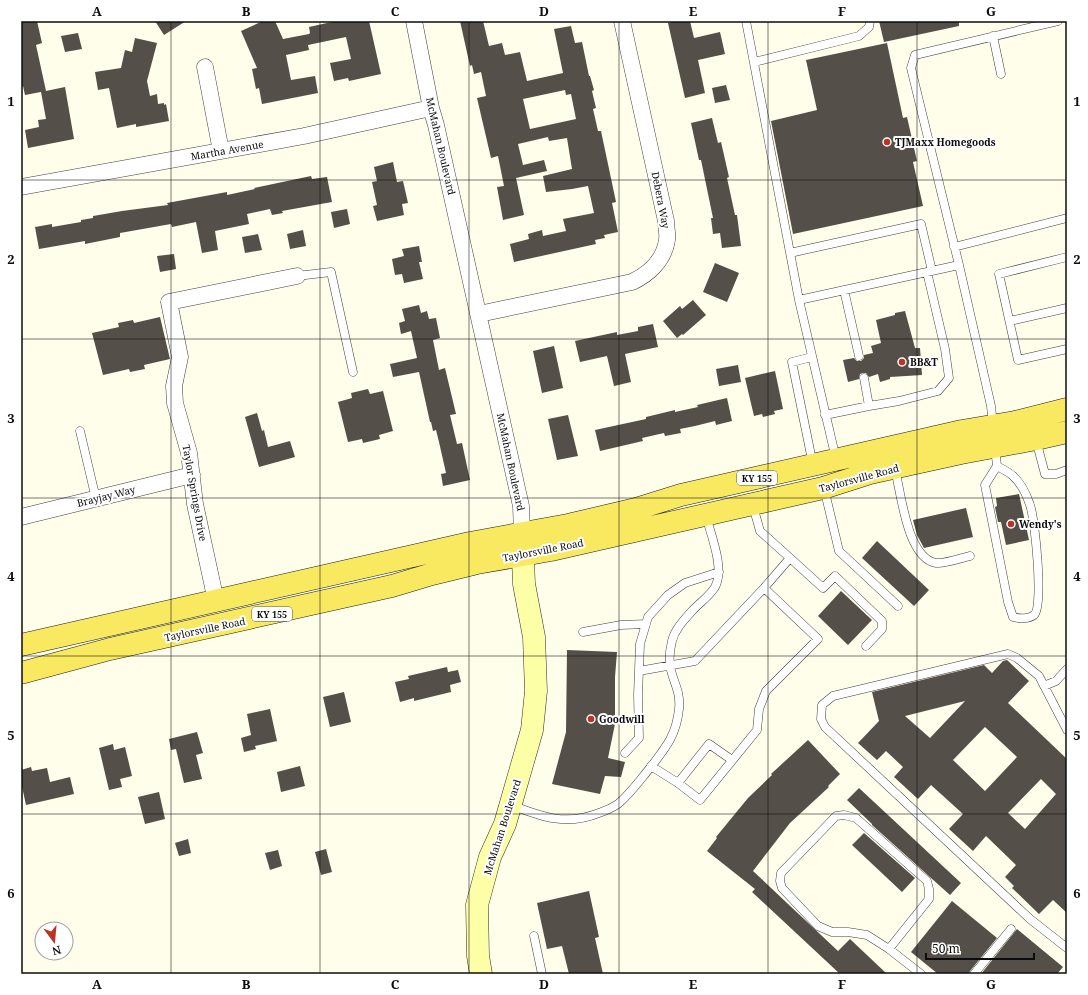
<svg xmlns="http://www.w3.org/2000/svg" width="1088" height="995" viewBox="0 0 1088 995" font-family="'Noto Serif',serif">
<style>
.building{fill:#544f48;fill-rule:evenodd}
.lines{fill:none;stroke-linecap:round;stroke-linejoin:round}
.lane-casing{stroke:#3f3f3f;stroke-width:9}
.street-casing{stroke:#3f3f3f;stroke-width:17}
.secondary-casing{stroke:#2e2e2e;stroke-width:23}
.primary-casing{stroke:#1d1d1d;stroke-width:23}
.lane{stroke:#fff;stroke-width:8}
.street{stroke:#fff;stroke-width:16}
.secondary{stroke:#fcffa5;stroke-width:22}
.primary{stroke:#f8e961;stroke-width:22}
.grid{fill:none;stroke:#0c0c0c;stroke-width:1;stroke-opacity:0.55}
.poi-dot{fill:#bb3325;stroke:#fff;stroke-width:1.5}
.labels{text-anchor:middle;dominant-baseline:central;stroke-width:4;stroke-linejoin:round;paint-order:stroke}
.shield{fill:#fff;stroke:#555;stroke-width:1}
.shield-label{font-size:9px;font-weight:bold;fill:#0c0c0c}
.poi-label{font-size:10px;font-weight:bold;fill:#0c0c0c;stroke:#fff;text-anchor:start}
.street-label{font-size:10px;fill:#0c0c0c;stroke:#fff}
.neatline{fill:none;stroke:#0c0c0c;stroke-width:1.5}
.grid-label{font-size:13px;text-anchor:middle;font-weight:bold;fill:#0c0c0c}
</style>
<rect width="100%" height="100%" fill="#fffeea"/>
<path class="building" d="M21,21h16l5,22 -6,2 10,46 -21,4 -2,-9 -2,1z
M155,21h31l-22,14z
M263,21h12l8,18 26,-5 1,-1 -1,-6 27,-6h33l12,53 -32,7 -1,-3 -14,3 -4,-18 21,-4 -5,-22 -38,8 1,5 -23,5 5,25 24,-4 3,17 -56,11 -3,-16 -3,1 -4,-20 5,-1 -16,-37z
M460,21h23l6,25 13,-3 3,12 15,-3 7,29 36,-8 -9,-44 17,-3 4,17 7,-1 7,34h1l4,14 -2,1 4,17 -3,1 5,22h3l15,71 -4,1 6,29 -14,3 1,3 -10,2 1,4 -82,18 -4,-18 19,-5 -1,-5 14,-4 1,6 23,-5 -3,-12 31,-6 -6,-27 -16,3 -26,3 -3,-16 29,-7 -5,-31 -18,3 -1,-4 -30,7 5,21 21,-5 3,11 -31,7 8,37 -21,5 -6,-33 7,-1 -6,-30 -7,2 -14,-60 9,-2 -5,-24 -7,2 -2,-9 -2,1zM565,90l1,5 5,-1 5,25 -46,10 -7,-30z
M676,21h14l4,17 26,-6 5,22 -27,6 7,33 -20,5 -17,-75z
M879,21h80v5l-75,16z
M78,33l4,16 -17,3 -4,-16z
M135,38l22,5 -10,38 3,15 7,-2 1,10 6,-1v2l2,-1 3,17 -33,6v-3l-19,4 -8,-40 -11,2 -3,-18 26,-4 4,-18 7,2z
M887,43l16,75 4,-1 10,44 -4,1 10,44 -130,28 -22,-113 46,-11 -11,-50z
M726,85l4,15 -15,3 -3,-15z
M65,87l9,52 -46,9 -3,-18 14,-3 -1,-7 8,-1 -5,-27z
M712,118l6,25 3,-1 8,35 -2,1 8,37h2l4,31 -19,2 -2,-15 -7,1 -2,-16h2l-12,-58h-2l-8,-37z
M393,162l4,20 6,-1 5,22 -6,1 2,11 -27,6 -4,-15 4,-1 -5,-23 5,-1 -3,-14z
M311,176l1,3 15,-2 5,25 -50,9 1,2 -11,2 -2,-6 -23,5 2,10 -34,7 3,19 -16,3 -6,-31 -24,5 -1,-3 -51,9v4l-35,7v-3l-46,8 -4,-22 17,-3v3l29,-5v-2l12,-2v-2l29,-5 46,-6 -1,-2 60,-11v3l28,-6 -1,-1z
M347,209l3,15 -16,4 -3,-16z
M303,230l3,16 -16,3 -3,-15z
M258,234l4,16 -17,3 -3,-16z
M419,246l3,16h-3l4,17 -19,4 -2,-9 -7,1 -3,-16 12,-3 -2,-7z
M174,254l2,15 -16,3 -3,-16z
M715,263l24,10 -12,29 -24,-10z
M693,300l13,15 -23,20 -1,-1 -5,4 -14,-17 17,-15 2,3z
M419,305l2,8 6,-2 2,8 7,-1 4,20 -7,2 6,30 6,-2 11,46 -6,1 7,29 5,-1 8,37 -27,6 -2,-12 5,-1 -7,-31 -3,-12 -3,1 -2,-9h-1l-11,-50 -26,5 -3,-13 27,-6 -6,-27 -10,3 -2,-11 6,-2 -3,-12z
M905,311l10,37h5l2,27 -32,2v2l-10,3 -2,-8 -9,3 -3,-4h-3l-3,1 -1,5 -11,3 -5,-22 11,-2 3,3h4l3,-3v-3l9,-2 -2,-7 10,-3 -5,-23 19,-5v-2z
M160,317l10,42 -26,6 1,4 -15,3 -1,-3 -26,6 -11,-42 27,-6 -1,-4 15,-3 1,3z
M653,324l5,23 -33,7 6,28 -17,4 -7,-30 -27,6 -5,-21 42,-9v3l21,-4v-4z
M554,346l9,42 -21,5 -9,-42z
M738,365l3,17 -22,4 -3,-17z
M775,371l8,38 -9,2 1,3 -12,3 -1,-3 -8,2 -9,-38z
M368,389l2,5 13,-3 10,40 -14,4 1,4 -17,4 -1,-4 -14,3 -10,-40 14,-4 -1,-5z
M727,398l5,23 -16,4 -1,-4 -20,5 -15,3 1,4 -16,3 -1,-3 -22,5 1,3 -43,10 -5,-21 51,-11v-2l29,-7v2l23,-5 -1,-2z
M257,413l5,18 2,-1 4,17 22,-6 5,16 -36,10 -14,-50z
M568,415l10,41 -21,4 -9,-41z
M1019,494l10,46 -23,5 -5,-23h-3l-3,-15 2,-1 -1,-8z
M966,508l7,29 -49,11 -7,-13 -4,-15z
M877,541l52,49 -15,16 -52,-48z
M841,591l31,29 -24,25 -30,-29z
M567,650l50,2 -2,25v47l-7,34 17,4 -4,15 -16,-1 -5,18 -48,-10 14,-52z
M1007,660l22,21 -21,22 59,56v154l-14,-13 -14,14 -27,-26 2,-2 -9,-9 11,-12 -30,-29 -13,15 -24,-22 14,-15 -32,-29 -13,14 -24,-22 9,-10 -17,-16 -9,9 -19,-17 21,-22 -7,-29 112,-27 8,8 11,-12zM965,701l-35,37 -25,-22zM985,727l32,30 -32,34 -32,-31zM1041,779l15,15 -31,35 -17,-16z
M447,667l1,5 10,-2 3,12 -11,3 1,7 -37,9v-3l-14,4 -5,-20 14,-3 -1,-3z
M344,692l7,30 -21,5 -7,-30z
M270,709l7,32 -22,5 1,3 -12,3 -3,-14 10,-3 -4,-21z
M197,732l6,21 -7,2 6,24 -18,4 -8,-34 -5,1 -2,-11z
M808,740l32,34 -12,12 1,1 -39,36 -37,48 85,80 12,-12 37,35h-47l-88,-82 3,-3 -48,-38 10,-13 -1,-1 32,-39 24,-23 -1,-1z
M113,744l1,6 11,-3 7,29 -12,3 2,8 -13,3 -10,-42z
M300,766l5,20 -24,6 -4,-20z
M31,767l1,4 15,-3 3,14 20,-5 4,17 -48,11 -5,-23v-12z
M859,788l102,95 -11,12 -78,-70v-1l-25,-24z
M159,792l6,27 -20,5 -7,-27z
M864,833l51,45 -13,14 -50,-47z
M188,839l3,14 -12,3 -4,-13z
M326,849l6,23 -11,3 -6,-23z
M278,850l4,16 -12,4 -5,-17z
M589,891l10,46 -4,1 8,36h-34l-7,-28 -15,3 -10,-46z
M952,901l45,37 -27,33 -1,3h-31l-27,-22z
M1017,929l46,38 -6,7h-76z"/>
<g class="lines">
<defs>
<path id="lane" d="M746,21l53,279
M993,36l8,38
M754,62l105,-26 10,-9 1,-6
M954,247l113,-29
M790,253l131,-29 11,47
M1067,257l-68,17 19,86 49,-11
M297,276l34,-4 22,100
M844,290l15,66
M1010,321l57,-13
M812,357l-20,5 21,103
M864,378l5,28
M825,415l44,-9 30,-5 39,-10 11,-13 -4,-29 -18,-77
M993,425l-2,-19 -32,-141 -48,-197 4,-13 143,-34
M80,431l16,68
M1036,440l9,34h11l11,-4
M995,447l2,19 -12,19 23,117 5,15c7,2 16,2 21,-2 10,-7 1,-97 -4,-110 -3,-9 -9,-22 -17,-29 -4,-4 -11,-7 -16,-10
M836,459l-37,-159 160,-35
M895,469c6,24 12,89 41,94 9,1 25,-5 34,-7
M824,488l15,63 59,55
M790,558l33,30 12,-12 47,45v8l-16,17
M583,632l38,-7 25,-1
M639,671l56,-10 69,-73 26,-30 -30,-27 -7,-25
M1044,686l12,-5 11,-12
M1067,730l-28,-54 -22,-18 -9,-4 -175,42 -11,9 -1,14 4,8 205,192 37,29
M625,753l14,-15 -1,-43 2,-51 8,-27 20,-22 17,-12 34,-11
M651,766l27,17 22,17 57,-70 2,-21 7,-18 52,-52 -54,-51
M678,783l31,-39 23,16
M511,805c31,12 55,21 88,8 6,-2 13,-5 19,-9 12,-10 22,-24 32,-36 16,-21 26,-32 29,-59 2,-19 -7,-28 -9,-44 -1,-8 0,-16 2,-24 3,-12 12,-21 20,-30 7,-8 17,-14 23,-24 10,-18 -4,-52 -9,-71
M534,936l8,38
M889,949l40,-50v-10l-2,-8 -71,-63 -12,-3 -8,1 -55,57 -1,8 2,7 36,38 14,6h16l19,3 22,14 32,25
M974,974l37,-45"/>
<path id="street" d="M414,21l17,87 5,17 85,381 1,27
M205,67l16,84
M21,187l283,-51 127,-28
M479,314l153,-32c17,-8 32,-22 35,-42 1,-6 -1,-13 -1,-19l-44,-200
M21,517l171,-42
M216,601l-21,-97 -6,-51 -14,-50 -1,-17 6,-29 -11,-55 128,-26"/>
<path id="secondary" d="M481,974l-3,-18 -1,-51 13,-48 15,-33 27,-94 4,-39 -2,-54 -10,-53 -2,-49"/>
<path id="primary" d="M21,645l449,-102 98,-18 68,-16 45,-14 281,-64 53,-9 52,-13
M21,673l89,-24 282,-63 40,-12 45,-11 74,-13 272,-62 47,-15 91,-20 75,-14 31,-7"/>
</defs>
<use href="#lane" class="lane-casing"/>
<use href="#street" class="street-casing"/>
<use href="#secondary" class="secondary-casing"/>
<use href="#primary" class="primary-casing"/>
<use href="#lane" class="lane"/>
<use href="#street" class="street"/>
<use href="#secondary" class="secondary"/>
<use href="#primary" class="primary"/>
</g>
<path class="grid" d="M171,21v953M320,21v953M469,21v953M619,21v953M768,21v953M917,21v953M21,180h1046M21,339h1046M21,498h1046M21,656h1046M21,814h1046"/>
<g class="poi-dot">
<circle cx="887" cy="142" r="4"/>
<circle cx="902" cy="362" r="4"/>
<circle cx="1011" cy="524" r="4"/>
<circle cx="591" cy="719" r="4"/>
</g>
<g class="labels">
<g class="shield">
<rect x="737" y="471" width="40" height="14" rx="3"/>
<rect x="252" y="607" width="40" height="14" rx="3"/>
</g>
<g class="shield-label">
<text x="757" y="478">KY 155</text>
<text x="272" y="614">KY 155</text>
</g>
<g class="poi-label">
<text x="895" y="142">TJMaxx Homegoods</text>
<text x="910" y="362">BB&amp;T</text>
<text x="1019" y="524">Wendy's</text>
<text x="599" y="719">Goodwill</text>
</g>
<g class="street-label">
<text transform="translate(441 146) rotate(77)">McMahan Boulevard</text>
<text transform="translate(227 150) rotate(-10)">Martha Avenue</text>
<text transform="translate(661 200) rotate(79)">Debera Way</text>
<text transform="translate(511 462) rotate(78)">McMahan Boulevard</text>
<text transform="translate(859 478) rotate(-15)">Taylorsville Road</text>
<text transform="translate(195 493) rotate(80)">Taylor Springs Drive</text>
<text transform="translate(106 496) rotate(-14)">Brayjay Way</text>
<text transform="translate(543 550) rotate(-11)">Taylorsville Road</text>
<text transform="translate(205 629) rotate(-12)">Taylorsville Road</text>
<text transform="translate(502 827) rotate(-72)">McMahan Boulevard</text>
</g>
</g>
<rect width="1088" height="995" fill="none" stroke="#ffffff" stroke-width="44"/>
<g transform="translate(54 941) rotate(164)"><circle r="19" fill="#ffffff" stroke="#9e9e9e"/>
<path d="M0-3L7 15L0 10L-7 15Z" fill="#bb3325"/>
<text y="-6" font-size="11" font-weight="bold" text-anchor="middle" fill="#0c0c0c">N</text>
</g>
<path d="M926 953v6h108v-6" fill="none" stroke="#0c0c0c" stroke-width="2"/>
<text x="932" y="953" font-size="12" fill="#0c0c0c" stroke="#ffffff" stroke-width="3" paint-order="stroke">50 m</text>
<rect x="22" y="22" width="1044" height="951" class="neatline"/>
<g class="grid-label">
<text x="97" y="16">A</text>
<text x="246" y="16">B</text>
<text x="395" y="16">C</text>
<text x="544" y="16">D</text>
<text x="693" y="16">E</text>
<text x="842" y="16">F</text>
<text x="991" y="16">G</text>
<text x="11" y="106">1</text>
<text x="1077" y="106">1</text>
<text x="11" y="264">2</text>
<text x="1077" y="264">2</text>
<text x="11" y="423">3</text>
<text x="1077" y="423">3</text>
<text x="11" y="581">4</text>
<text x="1077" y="581">4</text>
<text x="11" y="740">5</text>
<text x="1077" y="740">5</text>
<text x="11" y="898">6</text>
<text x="1077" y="898">6</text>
<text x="97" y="989">A</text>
<text x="246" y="989">B</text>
<text x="395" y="989">C</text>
<text x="544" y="989">D</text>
<text x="693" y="989">E</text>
<text x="842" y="989">F</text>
<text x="991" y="989">G</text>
</g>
</svg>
